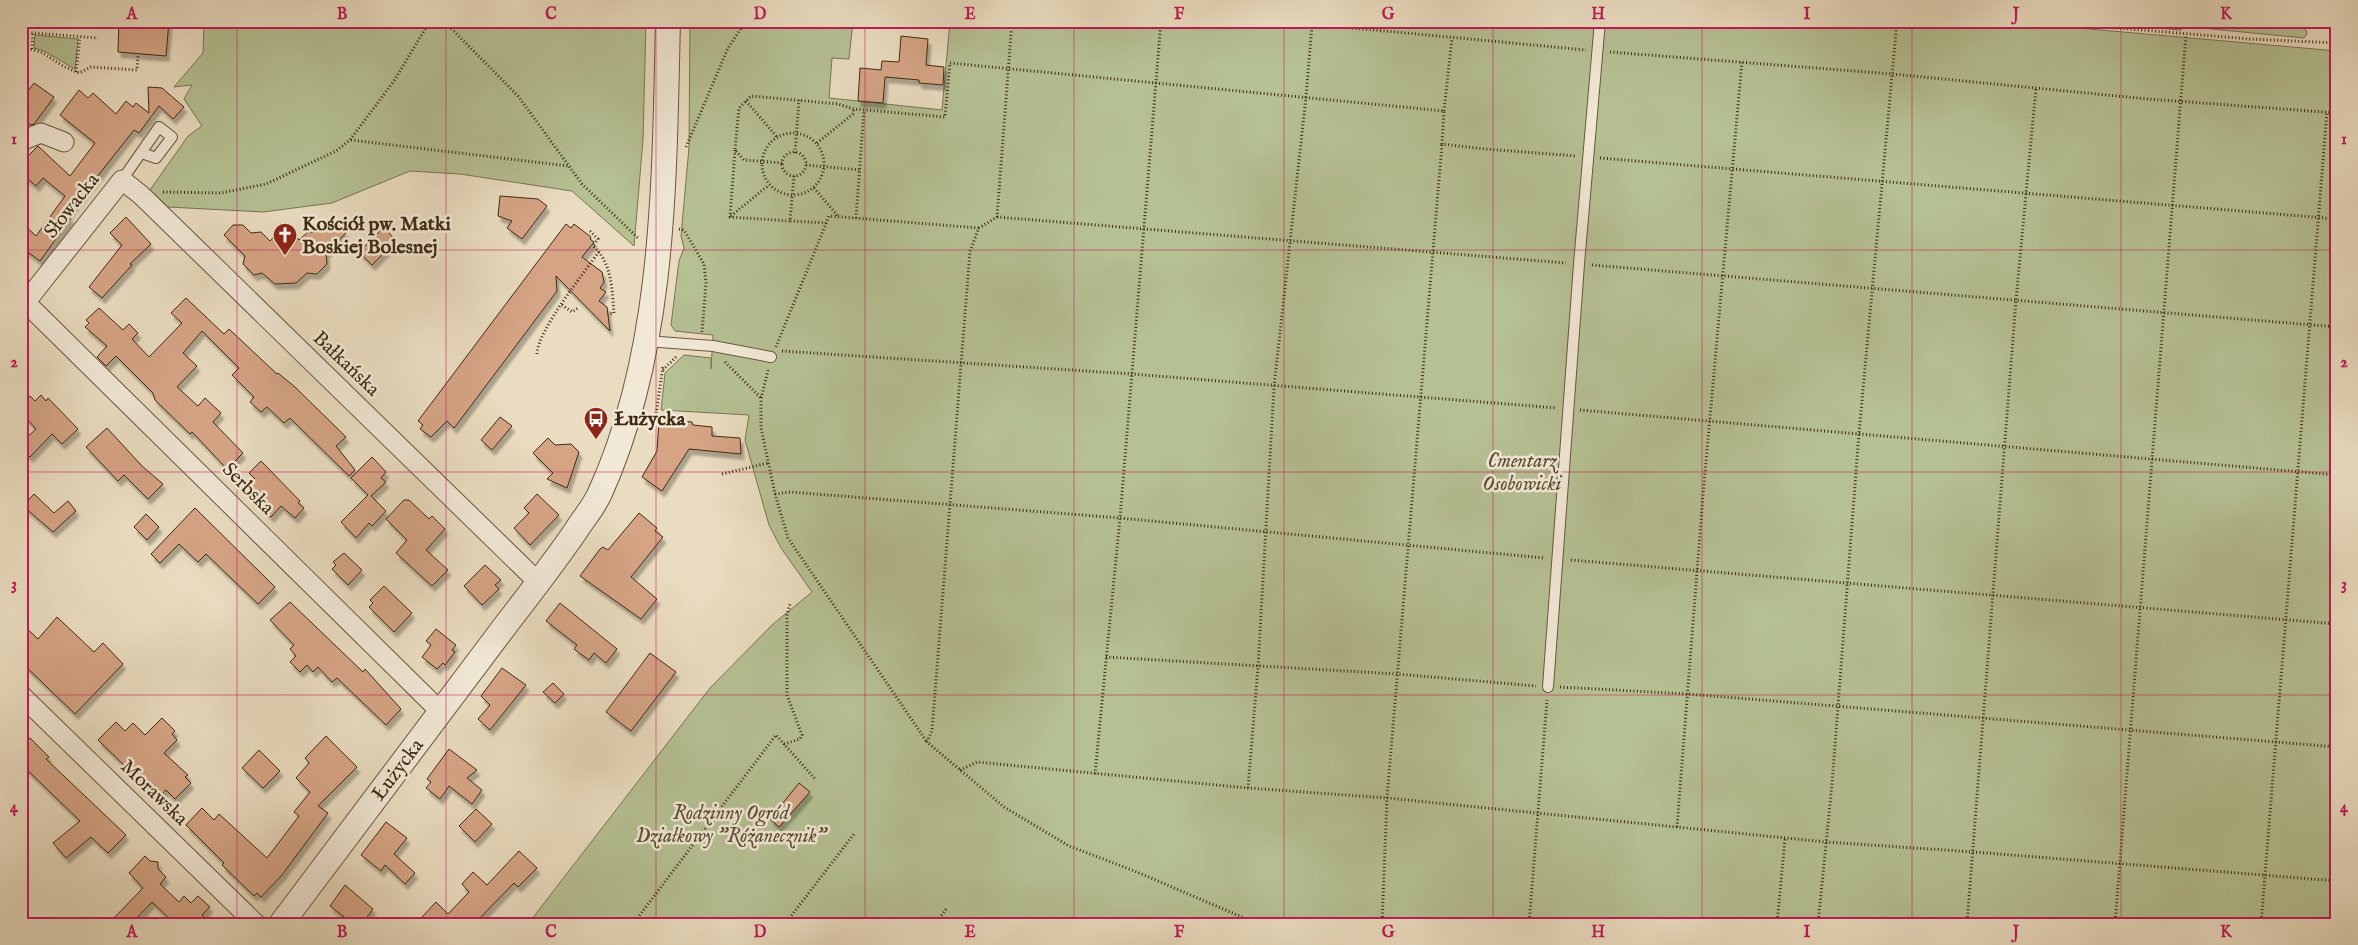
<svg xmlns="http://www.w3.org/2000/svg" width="2358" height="945" viewBox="0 0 2358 945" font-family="'IM FELL English',serif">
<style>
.green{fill:#b5c093;stroke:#7a7452}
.building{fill:#d5a485;stroke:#3f2911;filter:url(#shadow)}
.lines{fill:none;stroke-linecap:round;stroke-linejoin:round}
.service-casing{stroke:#6a563d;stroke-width:12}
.minor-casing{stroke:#6a563d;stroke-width:21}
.tertiary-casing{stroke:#6a563d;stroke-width:26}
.path{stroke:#3f2911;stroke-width:3;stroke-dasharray:1 2.5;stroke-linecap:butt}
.service{stroke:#f1e8d6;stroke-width:10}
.minor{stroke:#f1e8d6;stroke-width:19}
.tertiary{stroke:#f1e8d6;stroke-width:24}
.grid{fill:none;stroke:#c2185b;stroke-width:1;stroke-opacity:0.55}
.labels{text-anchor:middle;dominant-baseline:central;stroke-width:5;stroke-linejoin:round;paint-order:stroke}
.street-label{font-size:20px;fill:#3f2911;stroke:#f1e8d6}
.poi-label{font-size:20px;font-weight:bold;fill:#3f2911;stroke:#f1e8d6;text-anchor:start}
.park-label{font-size:20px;font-style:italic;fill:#5c4f32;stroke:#f1e8d6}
.neatline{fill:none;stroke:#c2185b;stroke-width:2}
.grid-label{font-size:16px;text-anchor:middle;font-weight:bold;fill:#c2185b}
</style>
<defs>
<filter id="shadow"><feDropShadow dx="3" dy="5.5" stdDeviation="1" flood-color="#0004"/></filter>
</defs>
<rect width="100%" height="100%" fill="#eadcc0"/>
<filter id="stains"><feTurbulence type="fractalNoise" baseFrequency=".004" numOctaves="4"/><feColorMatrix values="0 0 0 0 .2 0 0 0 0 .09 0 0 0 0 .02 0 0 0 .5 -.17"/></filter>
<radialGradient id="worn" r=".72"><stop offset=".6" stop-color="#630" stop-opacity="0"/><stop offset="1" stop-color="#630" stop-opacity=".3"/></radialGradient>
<path class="green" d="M204,21h442l-3,119 -9,106 -62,-55 -112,-17 -50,-3 -78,32 -69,9 -95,-5 -18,-17 38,-54 14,-10 -18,-27 8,-14 -18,2 29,-34z
M690,21h163l-4,38 -17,-1 -3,40 113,12 8,-89h1049l338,30v873h-1809l182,-236 62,-63 40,-33 -31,-44 -12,-23 -24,-85 4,-25 -88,-5 4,-37 19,-18 27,3v11l2,-34 -38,-4 -4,-6 8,-64 5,-13 -3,-12 8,-89z
M2076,21h106l-1,9z
M2192,21h99l15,9 1,4 -3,4 -113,-11z
M35,35l43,4 -3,30 -31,-18 -10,-3z"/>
<path class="building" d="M119,21h50l-3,35 -48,-4z
M901,36l27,3 -2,26 18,2 -1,18 -24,-2v-3l-34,-3 -2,26 -25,-2 2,-33 21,2 1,-9 17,1z
M34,83l20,14 -20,27 -3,1 -10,-7v-18z
M148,87l14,1 22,19 -11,12 -14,-13 -20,27 -5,-3 -67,85 4,3 -31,43 -19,-14v-25l15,14 29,-40 -22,-18 -7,8 -15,-13v-10l17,-17 32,30 25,-33 -35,-28 19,-25 9,8 5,-5 23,21 10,-13 7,6 3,-4 13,10z
M500,196l38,3 9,7 -25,33 -15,-11 5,-7 -14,-5z
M126,217l25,27 -21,20 2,1 -30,33 -13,-11 33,-42 -12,-12z
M327,224h10l9,9 -20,20 1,11 -10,10 -10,-1 -11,10 -21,1 -13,-11 -8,2 -11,-11 2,-8 -21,-21 9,-10h10l8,8 10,-1 9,9 14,-15 15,14 9,-8h10z
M566,224l5,4 3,-4 17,13 -1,2 4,3 -12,15 20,15 2,10 -4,6 6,4 -7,9 8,6 3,24 -54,-55 1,15 -96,128 -7,9 -7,-7 -16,16 -11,-8 3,-4 -5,-4z
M384,227l12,14 -24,24 -13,-13z
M186,298l38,36 5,-5 48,45 1,-1 17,14 51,50 -10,9 19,24 -6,6 -59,-58 -6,5 -17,-16 -6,5 -11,-10 4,-5 -22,-22 7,-7 -37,-37 -19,22 14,13 -20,21 21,19 7,-8 16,15 -8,9 30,31 -16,16 -35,-37 -2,2 -35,-34 -2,-7 -37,-37 -10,10 -9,-9 10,-11 -22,-19 4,-4 -3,-3 13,-12 24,22 6,-6 9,9 -6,6 17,18 33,-34 -11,-10z
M41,395l5,6 2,-3 30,31 -16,15 -10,-10 -22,23 -9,-9v-5l15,-14 -10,-11 2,-2 -7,-7v-4l9,-9 5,5z
M500,417l12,9 -20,24 -11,-10z
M661,419l31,3 1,3 19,2v9l28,2 1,16 -52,-5 -27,42 -20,-14 15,-26 2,-30z
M107,428l35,38 21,18 -15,15 -24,-24 -6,6 -32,-34z
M548,438l7,7 16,-1 8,8 -12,36 -20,-9 6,-6 -20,-20z
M372,457l14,15 -5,6 5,4 -15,14 15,15 -14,15 -3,-3 -13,15 -15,-16 27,-27 -17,-17z
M261,461l39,40 -2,2 6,5 -9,10 -14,-12 -10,11 -27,-28 11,-10 -6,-6z
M34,494l20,19 14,-12 8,10 -23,21 -30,-26z
M537,494l22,21 -29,30 -16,-17 15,-15 -5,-5z
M404,500h5l20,19 3,-3 13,13 -19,21 22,20 -16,16 -36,-33 11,-13 -21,-21z
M195,508l80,79 -17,17 -52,-50 -8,8 -19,-18 -19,19 -9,-9z
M639,513l18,15 -2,3 8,6 -32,40 26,22 -16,20 -61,-43 20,-27 3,-2 5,3z
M146,514l13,13 -12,13 -13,-13z
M344,553l18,17 -14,15 -16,-16 4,-4 -3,-3z
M485,565l16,15 -6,5 4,4 -17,16 -18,-19z
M384,586l28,27 -18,19 -25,-25 4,-4 -3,-3z
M290,602l73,70 2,-3 36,40 -15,16 -49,-47 -5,4 -14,-15 -5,5 -6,-7 -7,7 -10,-10 6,-6 -6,-7 4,-4 -24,-25z
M560,603l57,46 -11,14 -12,-10 -5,7 -15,-11 3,-4 -31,-24z
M57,617l37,35 9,-9 20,21 -48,50 -54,-52v-39l17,16z
M436,629l20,16 -4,5 3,2 -10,13 -2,-2 -6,6 -15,-12 9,-12 -5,-4z
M650,653l26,19 -45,59 -25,-19z
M502,668l24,17 -36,45 -12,-11 12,-14 -9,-9z
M553,683l11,11 -9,9 -12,-11z
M162,718l13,13 -3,3 5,6 -13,13 24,22 -3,2 6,6 -16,16 -9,-9 -6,6 -4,-4 -2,2 -56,-54 18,-18 9,9 8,-8 12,12z
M326,736l31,31 -39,39 10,7 -46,62 -21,22 -4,-4 -3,3 -32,-31 2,-2 -38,-38 16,-17 12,12 5,-6 48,44 32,-42 -5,-4 16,-20 -14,-14 13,-15 -4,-5z
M30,738l19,19 -3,2 80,76 -18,18 -17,-16 -25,21 -13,-15 27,-22 -59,-57v-17z
M449,749l28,21 -10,8 15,12 -10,14 -23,-18 -9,13 -14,-11 5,-6 -4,-3z
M259,750l21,21 -17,17 -21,-20z
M799,783l11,9 -31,35 -9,-8z
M476,809l16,15 -17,18 -16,-16z
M386,822l21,16 -13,16 21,19 -10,11 -20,-19 -4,6 -20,-16z
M519,851l18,17 -19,19 -4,-4 -40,41h-44l-8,-7 14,-15 12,12 21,-22 -7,-8 11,-12 14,13z
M145,856l5,5 8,1v7l8,8 -6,7 19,18 5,-6 7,7 7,-7 12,11 -8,8 10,9h-37l-23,-22 -21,22h-23l35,-36 -14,-15z
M345,885l28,24 -11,15h-9l-23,-18z"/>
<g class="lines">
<defs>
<path id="service" d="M122,180l37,-53 13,10 -16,21 -14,-5
M646,341l67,5 58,11
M1548,687l31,-423 21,-243"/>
<path id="minor" d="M21,141l20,-8 23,9
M21,298l421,415
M21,308l101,-128 19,15 397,387
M21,695l235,229"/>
<path id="tertiary" d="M281,924c75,-99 150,-198 224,-298 24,-31 48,-62 70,-94 8,-13 19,-25 25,-39 66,-145 64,-315 68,-472"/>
</defs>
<use href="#service" class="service-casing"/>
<use href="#minor" class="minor-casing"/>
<use href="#tertiary" class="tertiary-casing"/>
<path class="path" d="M62,21l38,5
M444,21l74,75 64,88 57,55
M538,21l111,6
M1012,21l-15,196 -18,11 -9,23 -38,480 -5,11 77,65 65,39 68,26 121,52
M1279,21l307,29
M2033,21l217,18 87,4
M21,32l77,6
M21,46l22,7 20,13 16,7 12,-6 46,3 1,-15
M32,49l1,-16
M1610,52l282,22 256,25 189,14
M76,72l4,-35
M746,101l31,36
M1444,111l8,-73
M762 164a31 31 0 1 1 62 0a31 31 0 1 1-62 0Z
M351,140l217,26
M817,143l36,-29 1,-5
M686,147l42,-99 18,-27
M735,150l-5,67 60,4
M782 164a12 12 0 1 1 24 0a12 12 0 1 1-24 0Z
M795,153l4,-53
M1600,158l737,61
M782,163l-38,-3 -9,-10 4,-42 12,-12 87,8 16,5 91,8 5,-54 494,48 -2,33 43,5 91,7
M806,165l54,5
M794,176l-4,45 36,2
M814,188l24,28
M163,192l58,1 45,-9 70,-33 14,-11 44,-59 36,-60
M731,216l38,-31
M997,217l569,46
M856,218l8,-108
M679,229l5,1 20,34 2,19 -4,49
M590,231l8,8 -5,7c19,16 19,44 21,67l-5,1
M1592,265l745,62
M562,305l10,7 6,-4
M776,347l53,-131 150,12
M782,351l350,23 425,34
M537,354c1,-25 47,-80 62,-103
M725,362l36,36
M663,370l13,-13
M768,370l-7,29v29l14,66 13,44 139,204
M1580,410l757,65
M647,428l9,-13 7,-49
M722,474l46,-11
M775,494l15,-2 330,26 424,40
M1571,560l766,64
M1106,657l291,17 139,12
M1560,687l128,7 649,53
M784,744l16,-5 2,-4 -15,-40v-80l3,-11
M960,770l17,-8 271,26 139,10 439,44 148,10 363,29
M1095,774l25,-256 41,-497
M1248,788l10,-121 16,-280 32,-290 6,-72
M1677,827l26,-332 39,-434
M633,924l143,-189 40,45
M785,924l69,-90
M935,924l12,-16
M1382,924l5,-126 55,-654
M1529,924l18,-224
M1777,924l8,-85
M1818,924l14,-140 27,-351 38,-412
M1967,924l49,-624 20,-212
M2115,924l71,-890
M2261,924l66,-812"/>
<use href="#service" class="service"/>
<use href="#minor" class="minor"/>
<use href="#tertiary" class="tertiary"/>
</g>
<path class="grid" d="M237,21v903M446,21v903M656,21v903M865,21v903M1074,21v903M1284,21v903M1493,21v903M1702,21v903M1912,21v903M2121,21v903M21,250h2316M21,472h2316M21,695h2316"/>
<defs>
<symbol id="church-pin" viewBox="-11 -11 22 30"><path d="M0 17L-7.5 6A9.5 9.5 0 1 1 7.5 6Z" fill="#8f2418" stroke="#f1e8d6"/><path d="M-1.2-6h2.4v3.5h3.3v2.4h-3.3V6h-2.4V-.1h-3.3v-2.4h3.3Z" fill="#fff"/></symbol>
<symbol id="bus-pin" viewBox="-11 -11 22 30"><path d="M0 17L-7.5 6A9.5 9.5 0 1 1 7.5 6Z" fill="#8f2418" stroke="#f1e8d6"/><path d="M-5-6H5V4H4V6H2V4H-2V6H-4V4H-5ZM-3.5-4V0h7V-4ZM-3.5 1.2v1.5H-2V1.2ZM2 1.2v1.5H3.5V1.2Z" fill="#fff"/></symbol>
</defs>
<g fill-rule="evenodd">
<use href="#church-pin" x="271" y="221" width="28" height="38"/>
<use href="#bus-pin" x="582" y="405" width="28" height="38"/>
</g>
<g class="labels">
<g class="street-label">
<text transform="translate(72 206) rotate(-52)">Słowacka</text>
<text transform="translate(346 364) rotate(44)">Bałkańska</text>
<text transform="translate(248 489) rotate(45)">Serbska</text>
<text transform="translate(398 770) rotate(-53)">Łużycka</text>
<text transform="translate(154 793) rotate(44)">Morawska</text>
</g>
<g class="poi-label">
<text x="302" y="224">Kościół pw. Matki<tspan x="302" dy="23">Boskiej Bolesnej</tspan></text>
<text x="614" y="419">Łużycka</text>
</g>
<g class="park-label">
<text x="1522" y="461">Cmentarz<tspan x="1522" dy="23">Osobowicki</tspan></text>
<text x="731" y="813">Rodzinny Ogród<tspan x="731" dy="23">Działkowy "Różanecznik"</tspan></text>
</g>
</g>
<rect width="2358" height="945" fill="none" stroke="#eadcc0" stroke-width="55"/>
<rect x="28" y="28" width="2302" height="890" class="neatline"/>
<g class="grid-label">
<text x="132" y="19">A</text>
<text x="342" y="19">B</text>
<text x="551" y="19">C</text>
<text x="760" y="19">D</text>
<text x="970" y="19">E</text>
<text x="1179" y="19">F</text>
<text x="1388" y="19">G</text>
<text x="1598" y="19">H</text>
<text x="1807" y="19">I</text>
<text x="2016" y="19">J</text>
<text x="2226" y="19">K</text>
<text x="14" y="144">1</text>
<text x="2344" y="144">1</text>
<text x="14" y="367">2</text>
<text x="2344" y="367">2</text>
<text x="14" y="589">3</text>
<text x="2344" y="589">3</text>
<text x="14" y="812">4</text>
<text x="2344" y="812">4</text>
<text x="132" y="937">A</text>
<text x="342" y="937">B</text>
<text x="551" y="937">C</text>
<text x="760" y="937">D</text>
<text x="970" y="937">E</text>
<text x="1179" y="937">F</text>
<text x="1388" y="937">G</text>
<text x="1598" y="937">H</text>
<text x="1807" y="937">I</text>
<text x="2016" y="937">J</text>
<text x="2226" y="937">K</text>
</g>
<rect width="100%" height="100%" filter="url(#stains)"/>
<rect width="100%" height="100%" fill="url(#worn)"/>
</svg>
